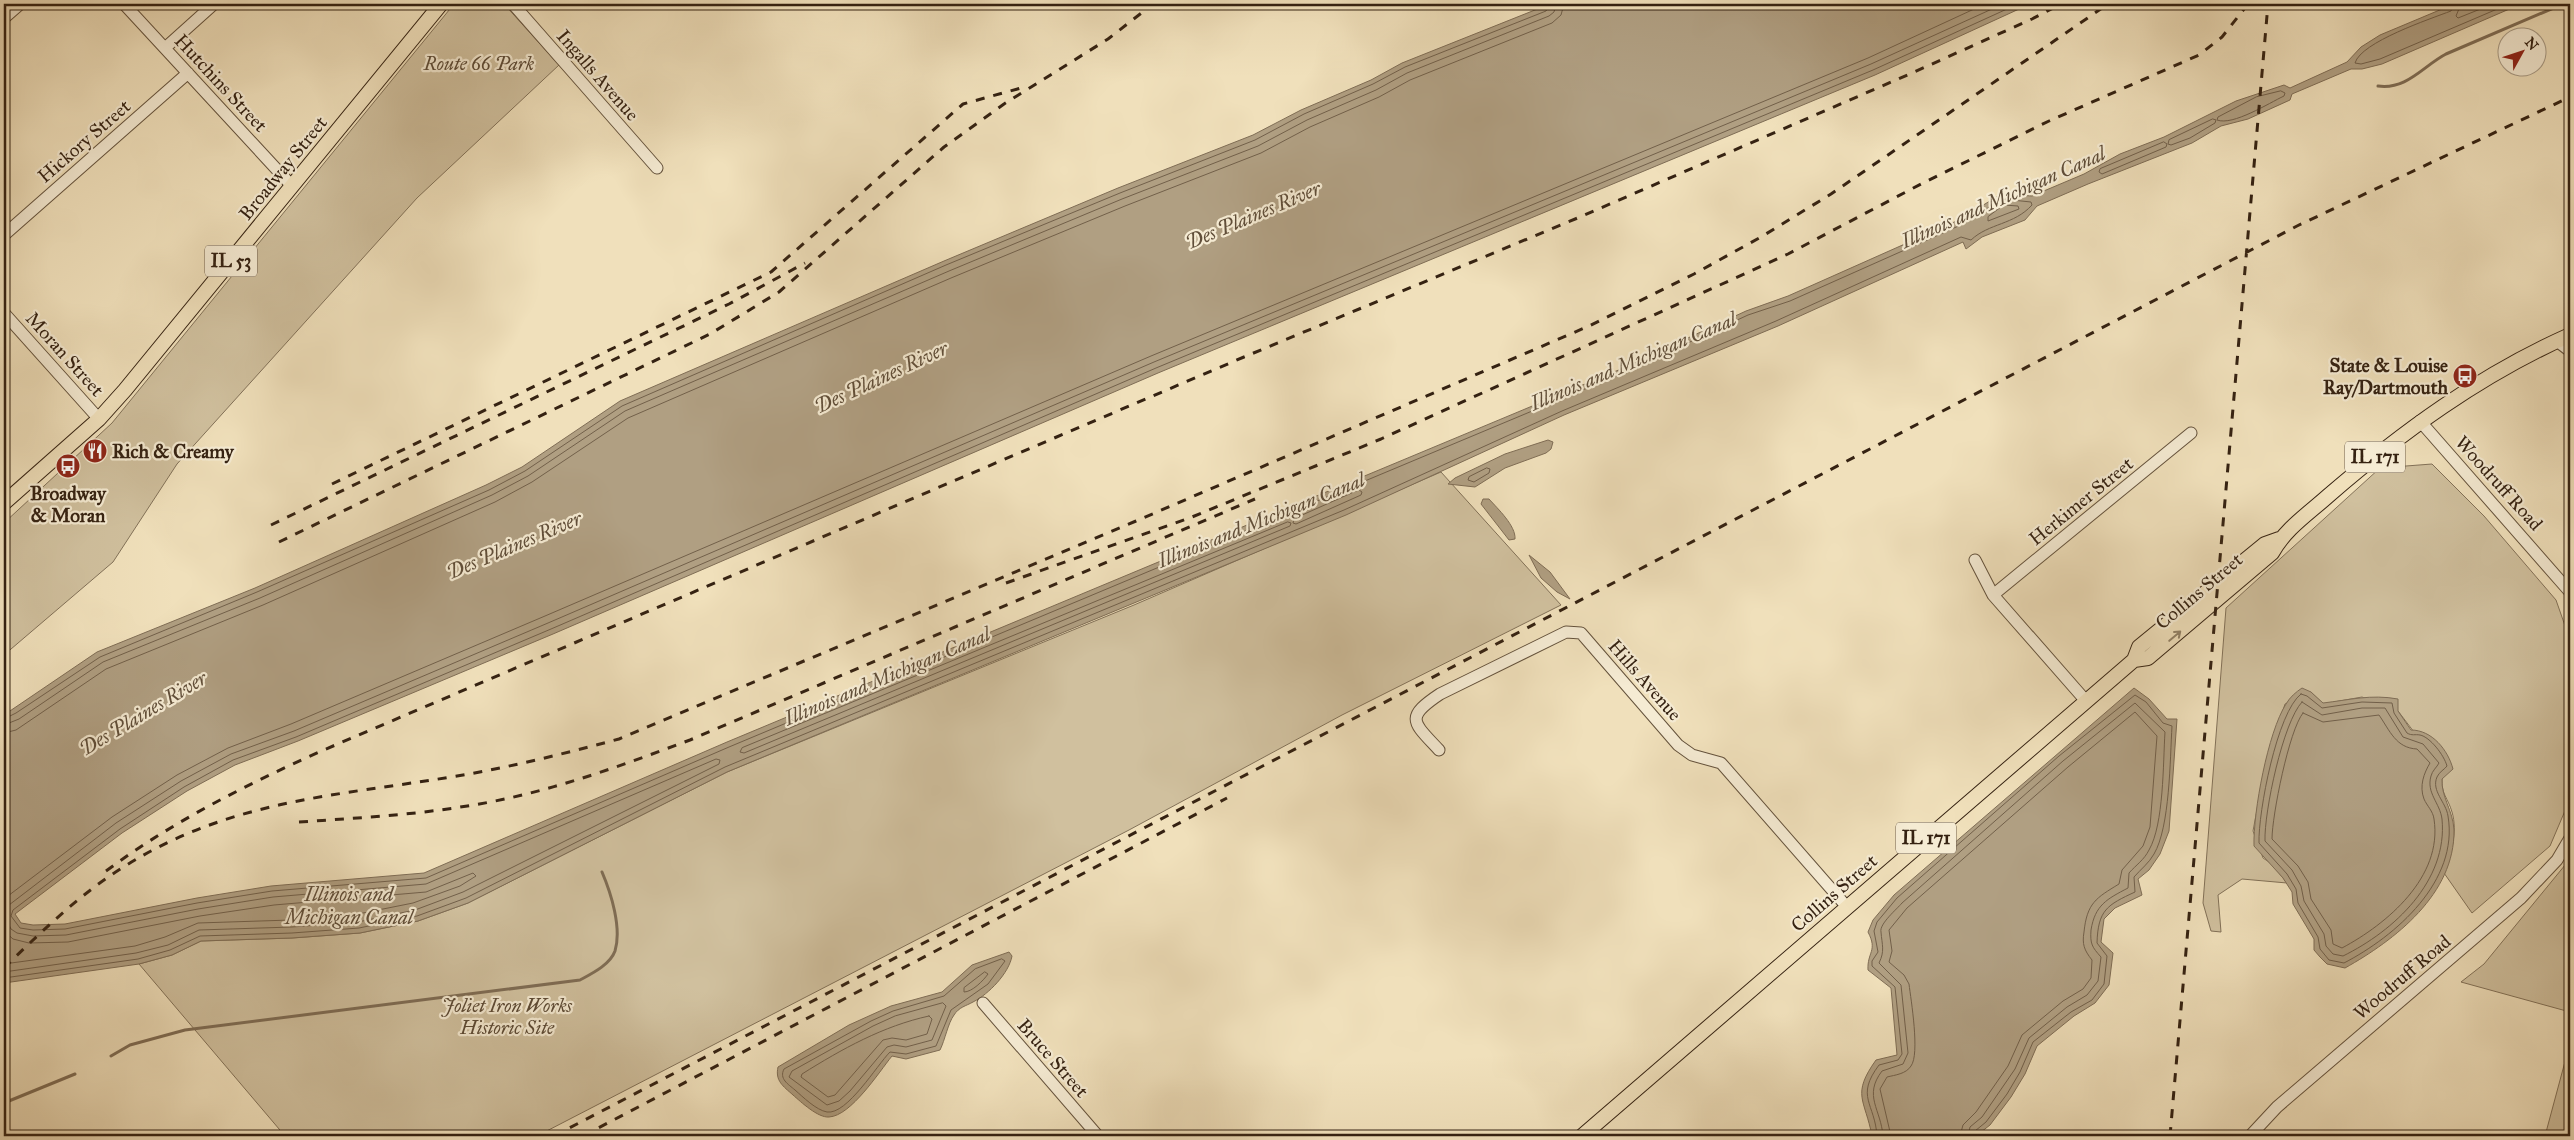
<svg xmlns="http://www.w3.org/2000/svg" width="2574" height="1140" viewBox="0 0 2574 1140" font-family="'IM FELL Great Primer',serif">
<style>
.green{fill:#d0c09e;stroke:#827158}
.water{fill:#b09f82;stroke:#7f6d55}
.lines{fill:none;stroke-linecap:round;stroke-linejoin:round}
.shore{stroke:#72604a;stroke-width:1}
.stream{stroke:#7f6d55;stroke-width:3}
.minor-casing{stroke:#64523c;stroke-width:13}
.major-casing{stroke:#352212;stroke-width:16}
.minor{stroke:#f5ebd3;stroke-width:11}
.major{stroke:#f0e0bb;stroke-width:14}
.rail{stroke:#352212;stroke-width:3;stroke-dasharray:9 9;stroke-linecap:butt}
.oneway{stroke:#928166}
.labels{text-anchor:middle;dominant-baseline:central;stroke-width:4.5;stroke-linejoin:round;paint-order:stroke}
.shield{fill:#f5ebd3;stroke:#6f5e4c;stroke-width:1}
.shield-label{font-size:18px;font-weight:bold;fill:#352212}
.park-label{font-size:19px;font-style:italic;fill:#5c4a35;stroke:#f5ebd3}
.street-label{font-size:19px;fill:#352212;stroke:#f5ebd3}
.poi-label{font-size:19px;font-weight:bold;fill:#352212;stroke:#f5ebd3;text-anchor:end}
.water-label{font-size:20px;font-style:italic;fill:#604e39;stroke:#f5ebd3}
</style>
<rect width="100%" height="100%" fill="#f0e0bb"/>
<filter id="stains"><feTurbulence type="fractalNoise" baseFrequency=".004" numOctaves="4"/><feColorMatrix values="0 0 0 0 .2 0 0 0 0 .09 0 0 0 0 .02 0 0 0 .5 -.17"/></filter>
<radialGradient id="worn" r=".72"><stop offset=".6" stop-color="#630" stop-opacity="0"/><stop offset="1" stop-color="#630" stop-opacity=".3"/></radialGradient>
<path class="green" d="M454,4h50l55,61 -142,133 -240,266 -64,98 -109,93v-132l108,-100z
M2432,464l52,52 72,84 14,40v159l-20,47 -78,67 -28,-40c7,-19 14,-41 8,-61 -4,-14 -11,-18 -10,-34l4,-4 -48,-63 -36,-14 -39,7 -12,-12 -26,12 -19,57 -13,70 10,27 9,6 15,19 -45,-4 -24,16 3,37 -10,-1 -8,-28 23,-295 154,-140z
M1441,472l120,133 -219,110 -213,115 -592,306h-252l-146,-172 33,-9 29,-14 91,-3 68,-5 58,-12 50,-18 259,-131 407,-167z
M2570,859v153l-109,-30 23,-18z
M2570,1043v93h-25z"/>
<path class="water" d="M1550,4h480l-155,71 -717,298 -605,261 -255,107 -63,24 -48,26 -65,42 -107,81 6,9 12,2 32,-1 132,-26 74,-12 153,-13 303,-131 894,-373 125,-58 42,-15 173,-77 40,-25 31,2 52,-22 36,-20 44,-17 72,-36 48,-16 6,3 57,-26 14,-15 19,-12 74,-31h67l-139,60 -20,5h-11l-59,25 -2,6 -42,19 -27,7 -29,17 -104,41 -51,22 -12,14 -43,17 -16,12 -3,-7 -185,84 -214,89 -218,100 -619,257 -259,131 -50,18 -58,12 -68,5 -91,3 -29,14 -33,9 -135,19v-268l93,-63 158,-64 231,-103 36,-18 98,-66 324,-140 174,-73 135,-53 48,-25 70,-30 31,-17z
M1548,440l5,2 -2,7 -5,4 -41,15 -30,19 -27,-3 7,-6 50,-24z
M1483,499h6c9,10 27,27 26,40l-6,1 -28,-36z
M1529,555l21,17 20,27 -13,-7 -16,-14z
M2134,688l15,11 18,20h10l-8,112 -9,23 -11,16 -11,9 4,16 -27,13 -11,11 -3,23 12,11 -4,32 -14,18 -21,13 -37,30 -12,28 -14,23 -21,28 -14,11h-104c-7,-37 -21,-41 4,-76l21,-5 -6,-67 -23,-18c-1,-18 10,-19 0,-38l5,-12 21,-25z
M2302,688l9,4 12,11c26,-3 48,-9 75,-4v12l13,19c21,0 37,20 42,39l-11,10c-1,18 11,31 12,51 1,64 -59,110 -109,138l-18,-4 -7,-7 -6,-7v-11l-21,-35 -1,-12 -9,-14 -29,-32c-1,-34 14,-114 32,-142 4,-7 10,-12 16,-16z
M1009,952l3,4c-3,17 -23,38 -39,46 -7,4 -14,5 -19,13 -6,8 -9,25 -14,35l-34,9 -14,-3c-13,16 -41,60 -63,61 -11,1 -28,-15 -36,-22 -10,-9 -18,-14 -15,-28l71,-42 42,-19 51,-14 30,-27z"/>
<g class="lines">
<path class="shore" d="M2454,4l-3,7c-21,8 -90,31 -96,52l6,1 19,-5 129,-55
M2461,4l-5,12 2,2 35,-14
M2281,91l4,2 -1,3c-15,7 -51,30 -67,24l1,-3 38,-20z
M2213,119l3,1 -1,3 -25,15 -19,7 -3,-1 1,-4z
M2164,142l3,2 -1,3 -64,27 -3,-2 1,-3z
M2004,205l14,1 1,3 -31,12v-4z
M1487,468l3,1 -1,4 -15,9 -6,-2 1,-3z
M1359,490l3,2 -1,3 -65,29 -3,-1 1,-4z
M1288,522l3,1 -1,3 -546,227 -4,-1 2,-4z
M2301,694l6,2 15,12 40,-6 30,1 2,10 13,20c5,3 8,1 13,2 10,2 24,20 27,31 -2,3 -8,6 -10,11 -6,14 9,25 11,39 11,65 -52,120 -104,147l-15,-3 -9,-11 -2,-12 -20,-34 -2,-14 -9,-15 -28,-31c-1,-30 18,-131 42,-149z
M2302,702l20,13 40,-7h23l18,29 20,7 16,19c-2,4 -7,8 -8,13 -5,17 9,27 11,43 6,62 -48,112 -99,137l-10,-2 -7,-8 -2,-12 -20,-33 -3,-15 -9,-16 -27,-29c-1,-29 18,-119 37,-139z
M2303,713l20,9 56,-7c11,16 17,33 38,34l13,14c-6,10 -11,23 -6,36 3,7 9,12 10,20 9,58 -47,105 -92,129l-9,-4 -2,-14 -20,-31 -3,-17 -10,-16 -26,-27c0,-23 17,-109 31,-126z
M4,719l12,-6 84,-56 157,-65 232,-102 36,-19 97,-65 324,-141 174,-72 135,-53 49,-26 69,-30 32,-17 141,-56 4,-7
M4,725l15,-6 84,-57 157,-64 232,-103 36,-19 97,-65 324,-140 173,-72 136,-53 49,-26 69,-30 31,-17 142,-57 5,-4 2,-8
M4,733l12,-3 90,-61 157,-64 232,-103 37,-20 96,-64 323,-140 174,-72 136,-53 49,-26 69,-30 31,-17 142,-57 9,-8 3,-11
M4,899l108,-82 65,-42 51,-27 63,-24 254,-108 606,-260 717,-298 117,-54
M4,931l9,8 16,4 39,-1 132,-26 74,-11 152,-13 47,-19 3,3 -16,10 -47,17 -55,11 -67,6 -93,3 -33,14 -30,9 -131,18
M1002,959l3,2 -17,23 -37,26 -15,36 -30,8 -16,-2c-13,13 -43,63 -63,60 -11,-2 -24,-15 -32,-22 -7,-6 -16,-11 -11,-21l87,-48 22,-10 51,-15 31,-27z
M4,972l132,-19 32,-8 31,-15 93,-3 66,-5 57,-12 48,-18 256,-128 1,-4 -4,-1 -290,125 -153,13 -75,12 -132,26 -33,1 -16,-3 -6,-4 -7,-14 5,-10 107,-82 65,-42 50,-27 63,-23 254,-108 606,-261 717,-298 132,-60
M985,972l3,2c-5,7 -16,18 -24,18v-4z
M4,978l134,-19 32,-9 30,-14 92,-3 67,-5 58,-12 49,-18 259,-131 619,-257 218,-99 214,-90 185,-84 10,3c18,-17 43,-15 61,-35l-1,-3 -29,-3 -39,25 -173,77 -42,14 -125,58 -894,374 -303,131 -154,13 -75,12 -132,26 -32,1 -13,-2 -9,-12 2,-6 107,-81 64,-42 49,-27 63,-23 255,-108 605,-261 717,-298 145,-66
M943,1003l3,3 -14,34 -26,7 -12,-2 -7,2 -37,44 -11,10 -12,4 -38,-28 3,-6 81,-45 22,-10z
M929,1016l3,3 -5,15 -21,6 -14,-2 -9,2 -48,55 -7,2 -27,-20 1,-3c40,-25 81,-48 127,-58z
M1877,1136c-2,-33 -22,-39 2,-71l19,-5 4,-6 -7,-67 -23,-21v-5l6,-9 -4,-21 3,-9 20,-24 162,-142 76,-61 11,7 17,21 9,3c-2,33 -2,101 -18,128 -5,9 -13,15 -20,23l1,15c-28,13 -37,18 -38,51l10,13 -3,28 -12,16 -21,12 -38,30 -13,30 -13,22 -21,28 -11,9 -1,5
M1883,1136c-2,-27 -20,-40 -1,-65l21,-7 5,-11 -7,-68 -22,-22c6,-12 3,-18 2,-31 -2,-8 16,-23 21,-29l161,-142 72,-58 30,29c-2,31 -1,92 -16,118 -5,10 -13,15 -20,23l-1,15c-21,11 -33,17 -37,42 -1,14 1,17 10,27l-3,24 -11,14 -20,12 -38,31 -14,31 -33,48 -12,10 -2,9
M1891,1136l-11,-47 7,-12c8,-2 19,-3 24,-11 9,-12 0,-66 -2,-82l-5,-9 -15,-13 3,-11 -3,-21 18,-22 161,-141 67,-55 22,24 -7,91 -7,19 -21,24 -3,14c-23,14 -32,19 -35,48 -2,12 0,18 8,28l-1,18 -8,11 -20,12 -41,34 -14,31 -32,46 -13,13 -3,11"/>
<path class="stream" d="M2378,86c29,4 45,-20 68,-32l117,-50
M111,1056l19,-11 55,-15 395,-50c11,-6 30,-15 35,-29 7,-23 -4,-58 -13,-79
M4,1103l71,-29"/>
<defs>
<path id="minor" d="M124,4l168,182
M513,4l144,164
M4,18l16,-14
M165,48l49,-44
M4,235l184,-162
M4,313l95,106
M2557,341l13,10
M2420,421l150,171
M1975,560l18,35 93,106
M1993,595l198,-162
M1439,750c-26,-28 -35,-32 1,-56l126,-62 15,1 97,112 14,10 29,8 126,144
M983,1003l115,133
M2250,1136l27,-29 244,-209 36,-38 13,-22"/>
<path id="major" d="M4,503l95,-84 26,-29 316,-386
M2134,660l14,-2 124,-105c13,-24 36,-39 56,-57 74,-64 152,-121 242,-161
M1582,1136l552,-476 5,-13 126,-103 14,-5"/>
</defs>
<use href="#minor" class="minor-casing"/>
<use href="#major" class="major-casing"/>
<use href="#minor" class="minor"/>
<use href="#major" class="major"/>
<path class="rail" d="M332,484l439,-212 192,-168 58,-16
M271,525l458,-221 76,-41
M279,542l431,-208 69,-42 165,-145 60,-43 104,-65 45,-35
M1006,583l186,-66 189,-78 407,-185 133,-70 128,-63 150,-66 23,-18 26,-33
M299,822c58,-4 116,-7 174,-17 75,-12 147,-39 217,-65l565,-241
M106,871c66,-49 138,-85 213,-119l925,-395 336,-140 332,-144 120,-54 29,-15
M4,968c38,-37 76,-74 121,-102 108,-67 212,-70 332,-90 55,-9 109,-23 162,-37l517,-218 453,-195 105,-52 67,-37 70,-43 277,-190
M554,1136l1743,-910 273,-129
M583,1136l644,-338
M2170,1136l98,-1132"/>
</g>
<defs><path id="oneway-shaft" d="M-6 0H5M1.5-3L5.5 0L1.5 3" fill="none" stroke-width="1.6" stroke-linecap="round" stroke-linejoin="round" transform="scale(1.25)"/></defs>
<use class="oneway" href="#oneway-shaft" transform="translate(2175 636) rotate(-40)"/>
<defs>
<symbol id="bus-disc" viewBox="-11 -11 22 22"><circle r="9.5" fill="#8f2418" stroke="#f5ebd3"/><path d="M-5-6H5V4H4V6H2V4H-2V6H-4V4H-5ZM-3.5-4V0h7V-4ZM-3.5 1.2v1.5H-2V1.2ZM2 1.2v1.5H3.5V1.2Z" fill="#fff"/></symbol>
<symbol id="restaurant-disc" viewBox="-11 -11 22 22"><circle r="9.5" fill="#8f2418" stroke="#f5ebd3"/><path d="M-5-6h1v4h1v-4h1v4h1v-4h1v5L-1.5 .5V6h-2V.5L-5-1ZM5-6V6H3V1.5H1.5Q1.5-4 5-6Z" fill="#fff"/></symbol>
</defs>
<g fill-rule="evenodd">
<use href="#bus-disc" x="2451" y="362" width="28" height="28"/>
<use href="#restaurant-disc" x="81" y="437" width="28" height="28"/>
<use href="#bus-disc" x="54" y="452" width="28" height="28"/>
</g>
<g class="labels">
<g class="shield">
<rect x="205" y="245.5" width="52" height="31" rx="4"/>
<rect x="2345" y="441.5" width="60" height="31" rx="4"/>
<rect x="1896" y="822.5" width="60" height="31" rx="4"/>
</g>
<g class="shield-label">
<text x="231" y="261">IL 53</text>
<text x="2375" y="457">IL 171</text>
<text x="1926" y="838">IL 171</text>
</g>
<g class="park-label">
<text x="479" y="63">Route 66 Park</text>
<text x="507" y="1005">Joliet Iron Works<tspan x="507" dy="22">Historic Site</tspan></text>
</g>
<g class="street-label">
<text transform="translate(598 75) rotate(49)">Ingalls Avenue</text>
<text transform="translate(221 83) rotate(47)">Hutchins Street</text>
<text transform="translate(84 141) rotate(-41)">Hickory Street</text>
<text transform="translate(283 168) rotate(-51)">Broadway Street</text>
<text transform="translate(65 354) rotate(48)">Moran Street</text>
<text transform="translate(2499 483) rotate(48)">Woodruff Road</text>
<text transform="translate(2081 501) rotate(-39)">Herkimer Street</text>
<text transform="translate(2199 591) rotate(-40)">Collins Street</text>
<text transform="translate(1645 680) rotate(49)">Hills Avenue</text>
<text transform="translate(1834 893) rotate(-41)">Collins Street</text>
<text transform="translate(2402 977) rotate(-40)">Woodruff Road</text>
<text transform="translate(1053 1058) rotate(49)">Bruce Street</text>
</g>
<g class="poi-label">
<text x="2448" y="365">State &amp; Louise<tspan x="2448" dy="22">Ray/Dartmouth</tspan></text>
<text x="112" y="451" text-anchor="start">Rich &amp; Creamy</text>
<text x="68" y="493" text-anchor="middle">Broadway<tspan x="68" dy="22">&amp; Moran</tspan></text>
</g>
<g class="water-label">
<text transform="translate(2003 197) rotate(-24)">Illinois and Michigan Canal</text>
<text transform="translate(1253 215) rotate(-23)">Des Plaines River</text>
<text transform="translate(1633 361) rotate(-23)">Illinois and Michigan Canal</text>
<text transform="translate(881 377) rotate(-25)">Des Plaines River</text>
<text transform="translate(1261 520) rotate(-22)">Illinois and Michigan Canal</text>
<text transform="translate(514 545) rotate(-23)">Des Plaines River</text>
<text transform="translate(887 676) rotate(-23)">Illinois and Michigan Canal</text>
<text transform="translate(143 713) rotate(-31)">Des Plaines River</text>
<text x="349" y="894">Illinois and<tspan x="349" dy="23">Michigan Canal</tspan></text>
</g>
</g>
<rect width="2574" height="1140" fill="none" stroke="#f0e0bb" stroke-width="20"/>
<rect x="5" y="5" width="2564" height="1130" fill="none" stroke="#352212" stroke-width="2.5"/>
<rect x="10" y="10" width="2554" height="1120" fill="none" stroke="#352212"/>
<g transform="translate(2522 52) rotate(50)"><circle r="24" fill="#f5ebd3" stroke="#a89b86"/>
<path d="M0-4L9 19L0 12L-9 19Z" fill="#8f2418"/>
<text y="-8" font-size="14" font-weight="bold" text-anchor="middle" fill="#352212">N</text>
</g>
<rect width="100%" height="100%" filter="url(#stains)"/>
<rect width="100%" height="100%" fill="url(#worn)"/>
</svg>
